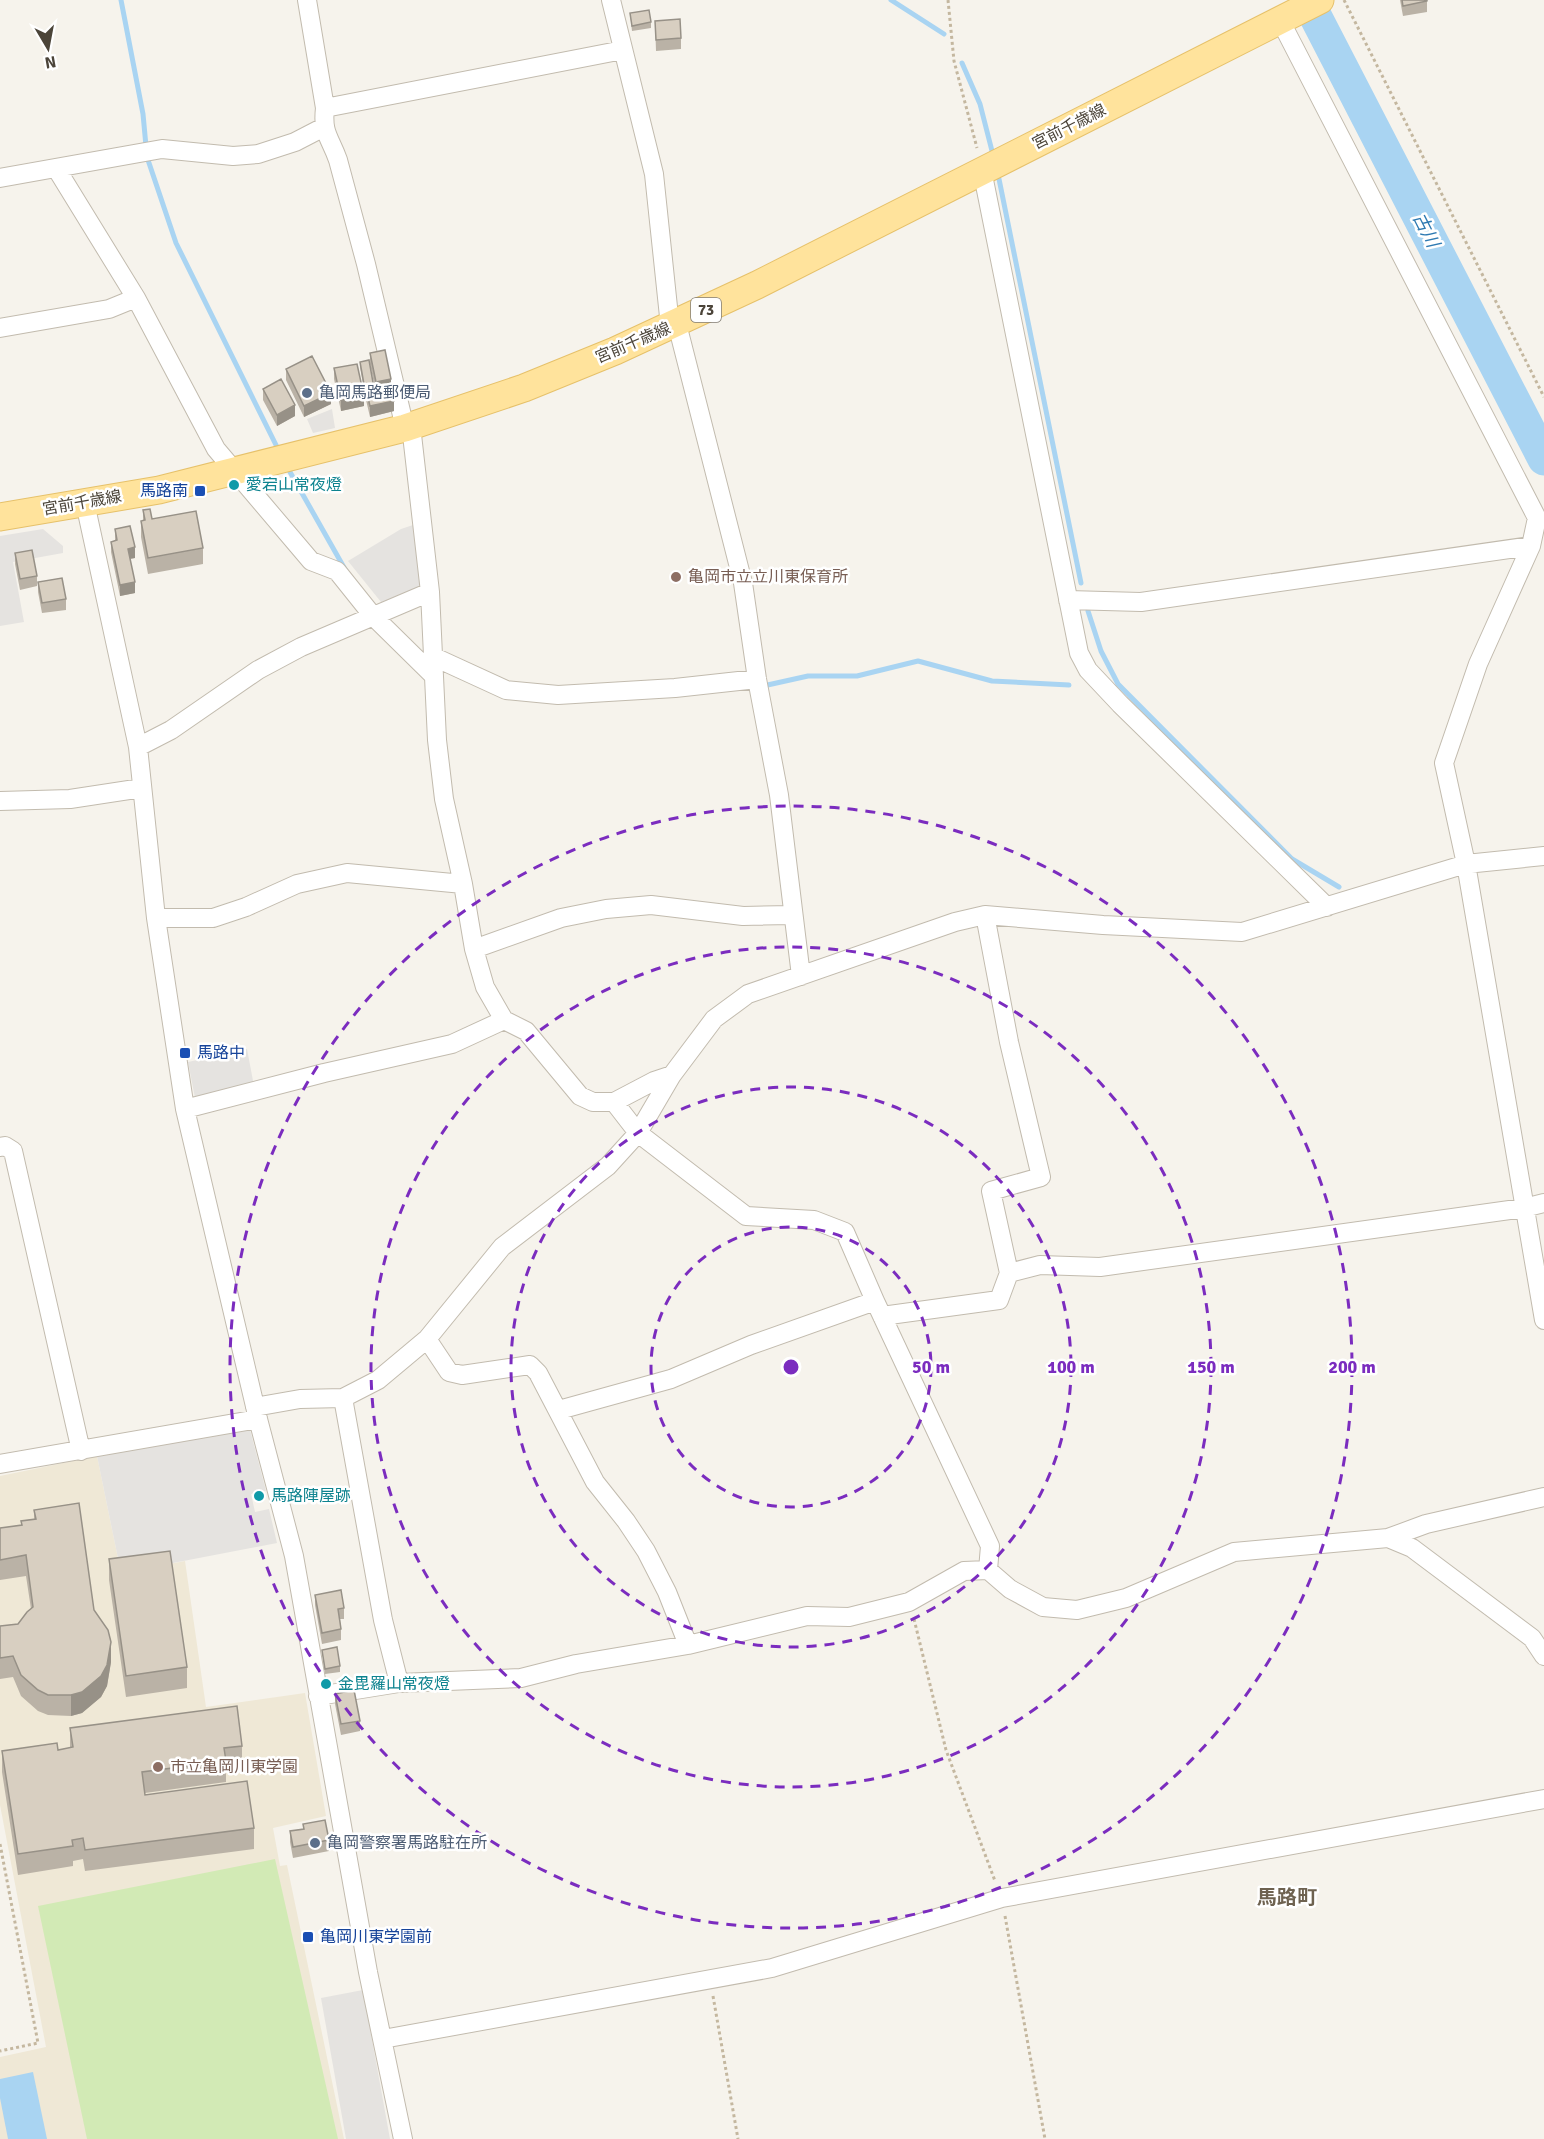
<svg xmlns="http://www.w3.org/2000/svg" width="1544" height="2139" viewBox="0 0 1544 2139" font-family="Signika,'Noto Sans JP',sans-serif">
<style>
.education{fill:#efe8d6}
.green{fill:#d2eab5}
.parking{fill:#e5e3e0}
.water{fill:#a9d4f2}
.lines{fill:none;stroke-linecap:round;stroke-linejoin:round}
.stream{stroke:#a9d4f2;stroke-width:5}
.river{stroke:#a9d4f2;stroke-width:33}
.street-casing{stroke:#c2bbae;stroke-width:20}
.primary-casing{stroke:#e6c16a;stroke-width:29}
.path{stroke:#c4b79f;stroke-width:3;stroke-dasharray:3 3;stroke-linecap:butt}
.street{stroke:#fff;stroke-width:18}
.primary{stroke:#ffe39c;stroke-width:27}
.wall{fill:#bab2a6}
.shaded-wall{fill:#979187}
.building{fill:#d8cfc1;stroke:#979187;stroke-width:1.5}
.ring{fill:none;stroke:#7b2cbf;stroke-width:3;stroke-dasharray:10 8}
.service-dot{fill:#5c6f8a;stroke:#fff;stroke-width:2}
.culture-dot{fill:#0f9aa8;stroke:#fff;stroke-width:2}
.transit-dot{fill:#1a4fb4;stroke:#fff;stroke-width:2}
.education-dot{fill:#8d6e63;stroke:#fff;stroke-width:2}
.labels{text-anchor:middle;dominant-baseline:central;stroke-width:5;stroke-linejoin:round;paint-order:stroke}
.shield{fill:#fff;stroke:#817c74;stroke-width:1.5}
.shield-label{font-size:15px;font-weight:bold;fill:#4b4439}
.street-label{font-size:16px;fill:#4b4439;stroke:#fff}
.service-label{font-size:16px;fill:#4e5e75;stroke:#fff;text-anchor:start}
.culture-label{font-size:16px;fill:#0d838f;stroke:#fff;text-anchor:start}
.transit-label{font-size:16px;fill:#164399;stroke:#fff;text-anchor:start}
.education-label{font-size:16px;fill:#785e54;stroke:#fff;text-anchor:start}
.water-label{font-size:18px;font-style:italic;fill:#2e7ab2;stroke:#fff}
.quarter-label{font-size:20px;font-weight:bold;fill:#6e6250;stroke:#fff}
.centre{fill:#7b2cbf;stroke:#fff;stroke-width:3}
.ring-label{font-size:18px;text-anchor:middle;font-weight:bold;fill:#7b2cbf;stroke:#fff;stroke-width:5;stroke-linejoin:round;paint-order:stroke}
</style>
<rect width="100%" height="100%" fill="#f6f3ec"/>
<path class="education" d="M97,1456l24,117 64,-12 21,146 99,-14 21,123 -53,12 7,38 7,-1 57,274h-344v-82l46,-10 -46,-242v-329z"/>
<path class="green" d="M275,1859l63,280h-251l-49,-233z"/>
<path class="parking" d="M332,409l3,19 -22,5 -6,-14z
M413,525l8,65 -36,17 -37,-46 53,-32z
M43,529l20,17v7l-50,9 11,60 -24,4v-90z
M247,1049l7,37 -59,12 -7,-36z
M249,1426l17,65 -15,3 4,18 14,-3 8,34 -156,30 -24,-117z
M363,1990l27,149h-44l-25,-141z"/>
<path class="water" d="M33,2072l14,67h-39l-8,-41v-19z"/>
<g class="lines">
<path class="stream" d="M121,0l22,114 4,43 29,86 101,204
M891,0l53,34
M962,63l18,41 12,47
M999,179l82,404
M290,472l56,99
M1088,611l13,40 17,33 174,175 47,28
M763,686l45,-10h49l61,-15 74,20 77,4"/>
<path class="river" d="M1307,0l237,459"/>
<defs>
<path id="street" d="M307,0l18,108c-3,26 5,29 13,52l28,104 39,164
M611,0l43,174 16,152
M1280,20l257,498 -6,28 -53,118 -34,99 22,101 78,456
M325,108l298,-58
M56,168l80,130 80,151 95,112 26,10 36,45 61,60
M982,170l97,483 9,17 32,34 207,203
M0,178l162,-29 71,7 25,-2 37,-12 29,-15
M677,324l66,259 14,96 22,116 22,181
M0,328l109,-19 27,-11
M411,426l19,166 7,148 7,59 19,85 11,65 11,38 19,33 22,11 54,65 13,6h21l40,-21 18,-6
M85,503l53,244 18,171 29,191 73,310 36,137 74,416 35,167
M1068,600l73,2 390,-56
M432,656l74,34 52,5 117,-7 82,-9
M138,747l33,-17 87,-60 43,-23 129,-55
M0,801l70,-2 72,-11
M156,918h57l33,-11 51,-23 50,-11 116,11
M474,949l87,-31 45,-9 45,-4 92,11 50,-1
M614,1102l24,31 108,83 68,4 31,12 30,69 115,245 -2,24
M185,1109l139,-36 128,-29 52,-24
M0,1147l5,-1 8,5 68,300
M1009,1273l31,-8 60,2 424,-59 20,-5
M882,1316l117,-16 10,-27 -18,-82 50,-14 -32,-135 -24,-127
M427,1339l22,33 13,3 68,-10 8,8 57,109 31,39 20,30 21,41 21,53
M343,1398l40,222 16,63
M255,1407l45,-8 43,-1 35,-18 49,-41 75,-92 106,-81 30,-33 34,-58 42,-56 34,-25 207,-72 30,-7 118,10 139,7 224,-68 78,-8
M559,1410l112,-31 80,-34 124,-44
M0,1464l258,-45
M1388,1538l24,10 120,90 12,18
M318,1696l81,-13 122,-5 55,-14 112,-19 119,-29 42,1 60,-15 55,-31 24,-1 22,19 33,18 34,3 49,-12 108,-46 154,-14 38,-14 118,-27
M383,2039l389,-71 230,-70 542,-99"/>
<path id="primary" d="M0,517l159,-27 246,-62 119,-40 91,-37 142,-66 563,-285"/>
</defs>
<use href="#street" class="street-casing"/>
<use href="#primary" class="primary-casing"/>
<path class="path" d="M948,0l6,61 23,87
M1344,0l200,397
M914,1619l32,131 49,131
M0,1844l38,199 -38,8
M1005,1916l40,223
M713,1996l25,143"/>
<use href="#street" class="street"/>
<use href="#primary" class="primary"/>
</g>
<path class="wall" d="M1400,0h27v12l-24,4z
M630,13l21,9v6l-19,3z
M655,21l26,17v11l-25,2z
M370,353l21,31 3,27 -24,6 -4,-17v-5h-1l-5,-28v-5l14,26h1l-5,-24z
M334,368l30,38 -23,5 -7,-32z
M286,369l45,35 -27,13 -18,-37z
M263,389l32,27 -18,10 -14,-26z
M143,510l9,9 51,29v16l-55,10 -7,-37v-16h2z
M115,529l20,29 -5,1 5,34 -15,3 -9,-44v-10l4,-1z
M15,553l22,23v10l-17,4 -5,-26z
M38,582l28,17v11l-24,3 -4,-21z
M34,1510l60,100 17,52 -4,24 -6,11 -19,16 -11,3 -23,-1 -10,-4 -17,-15 -8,-19 -13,2v-53l18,-2 13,-15 -5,-33 -26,4v-52l21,-3v-4l13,-2z
M109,1559l78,108v21l-61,9 -17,-117z
M315,1595l29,13v11h-4l1,10v11l-19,4 -7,-39z
M322,1650l18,16v6l-15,2z
M335,1694l25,27v10l-19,4 -6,-31z
M70,1728l172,18v21l-16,2v13l-81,11v2l109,33v21l-169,22 -2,-12 -10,2v5l-55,9 -16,-103v-21l56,-1 12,-2z
M303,1824l26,16v11l-36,7 -3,-16v-11l13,-2z"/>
<path class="shaded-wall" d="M391,379v10l-15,4v-11z
M331,393v11l-27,13v-11z
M364,396v10l-23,5v-11z
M394,401v10l-24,6v-11z
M295,405v11l-18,10v-11z
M135,547v11l-7,1v-10z
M135,582v11l-15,3v-11z
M111,1642v20l-4,24 -6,11 -19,16 -11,3v-21z"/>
<path class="building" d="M1402,0h25v1l-24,5z
M649,10l2,12 -19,4 -2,-13z
M680,19l1,19 -25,2 -1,-19z
M385,350l6,29 -15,3 -6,-29z
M312,356l19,37 -27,13 -18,-37z
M369,360l5,28 -9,2 -5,-28z
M357,364l7,32 -23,4 -7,-32z
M281,379l14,26 -18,10 -14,-26z
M391,384l3,17 -24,5 -4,-16z
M150,509l2,10 44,-8 7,37 -55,10 -7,-37 4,-1 -2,-10z
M130,526l5,21 -7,2 7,33 -15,3 -9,-43 6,-2 -2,-11z
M32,550l5,26 -17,3 -5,-26z
M62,578l4,21 -24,4 -4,-21z
M79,1503l15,107 14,20 3,12 -4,23 -6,11 -19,16 -11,3h-23l-10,-5 -17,-15 -8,-19 -13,2v-32l18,-2 9,-12 6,-5 -7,-52 -26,5v-32l22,-3 -1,-4 15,-2 -2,-9z
M170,1551l17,116 -61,9 -17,-117z
M341,1590l3,18 -6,1 3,20 -19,4 -7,-38z
M337,1647l3,19 -15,3 -3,-19z
M354,1690l6,31 -19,3 -6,-30z
M237,1706l5,40 -18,2 2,13 -84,11 3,23 102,-14 7,47 -169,22 -2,-12 -11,2 1,6 -55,8 -16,-103 55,-8 1,7 15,-3 -3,-19z
M325,1820l4,20 -36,7 -3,-16 14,-2 -1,-5z"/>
<g class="ring">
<circle cx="791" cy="1367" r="140"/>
<circle cx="791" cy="1367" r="280"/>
<circle cx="791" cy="1367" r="420"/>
<circle cx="791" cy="1367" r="561"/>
</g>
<g class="service-dot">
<circle cx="307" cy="393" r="6"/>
<circle cx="315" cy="1843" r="6"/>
</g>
<g class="culture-dot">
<circle cx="234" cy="485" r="6"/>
<circle cx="259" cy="1496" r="6"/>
<circle cx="326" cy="1684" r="6"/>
</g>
<g class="transit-dot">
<rect x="194" y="485" width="12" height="12" rx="3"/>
<rect x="179" y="1047" width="12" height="12" rx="3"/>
<rect x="302" y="1931" width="12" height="12" rx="3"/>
</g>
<g class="education-dot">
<circle cx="676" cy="577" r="6"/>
<circle cx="158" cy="1767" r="6"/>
</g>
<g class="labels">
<rect class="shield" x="691" y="298" width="30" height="24" rx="4.5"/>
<g class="shield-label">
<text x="706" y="310">73</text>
</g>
<g class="street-label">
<text transform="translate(1069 127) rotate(-27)">宮前千歳線</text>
<text transform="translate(633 343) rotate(-23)">宮前千歳線</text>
<text transform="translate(82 503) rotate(-10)">宮前千歳線</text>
</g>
<g class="service-label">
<text x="319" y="393">亀岡馬路郵便局</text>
<text x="327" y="1843">亀岡警察署馬路駐在所</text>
</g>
<g class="culture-label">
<text x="246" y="485">愛宕山常夜燈</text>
<text x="271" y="1496">馬路陣屋跡</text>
<text x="338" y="1684">金毘羅山常夜燈</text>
</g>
<g class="transit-label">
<text x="188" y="491" text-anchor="end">馬路南</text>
<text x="197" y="1053">馬路中</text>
<text x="320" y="1937">亀岡川東学園前</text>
</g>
<g class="education-label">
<text x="688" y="577">亀岡市立立川東保育所</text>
<text x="170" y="1767">市立亀岡川東学園</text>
</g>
<g class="water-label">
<text transform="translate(1426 230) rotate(63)">古川</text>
</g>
<g class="quarter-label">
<text x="1287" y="1897">馬路町</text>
</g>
</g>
<circle cx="791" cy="1367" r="9" class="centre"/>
<g class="ring-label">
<text x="931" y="1373">50 m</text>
<text x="1071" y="1373">100 m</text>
<text x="1211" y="1373">150 m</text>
<text x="1352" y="1373">200 m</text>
</g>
<g transform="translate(48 48) rotate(170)" stroke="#ffffff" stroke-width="4.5" paint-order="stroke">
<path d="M0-4.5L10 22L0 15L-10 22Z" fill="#4b4439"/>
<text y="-9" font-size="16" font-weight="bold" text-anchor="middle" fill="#4b4439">N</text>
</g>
</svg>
